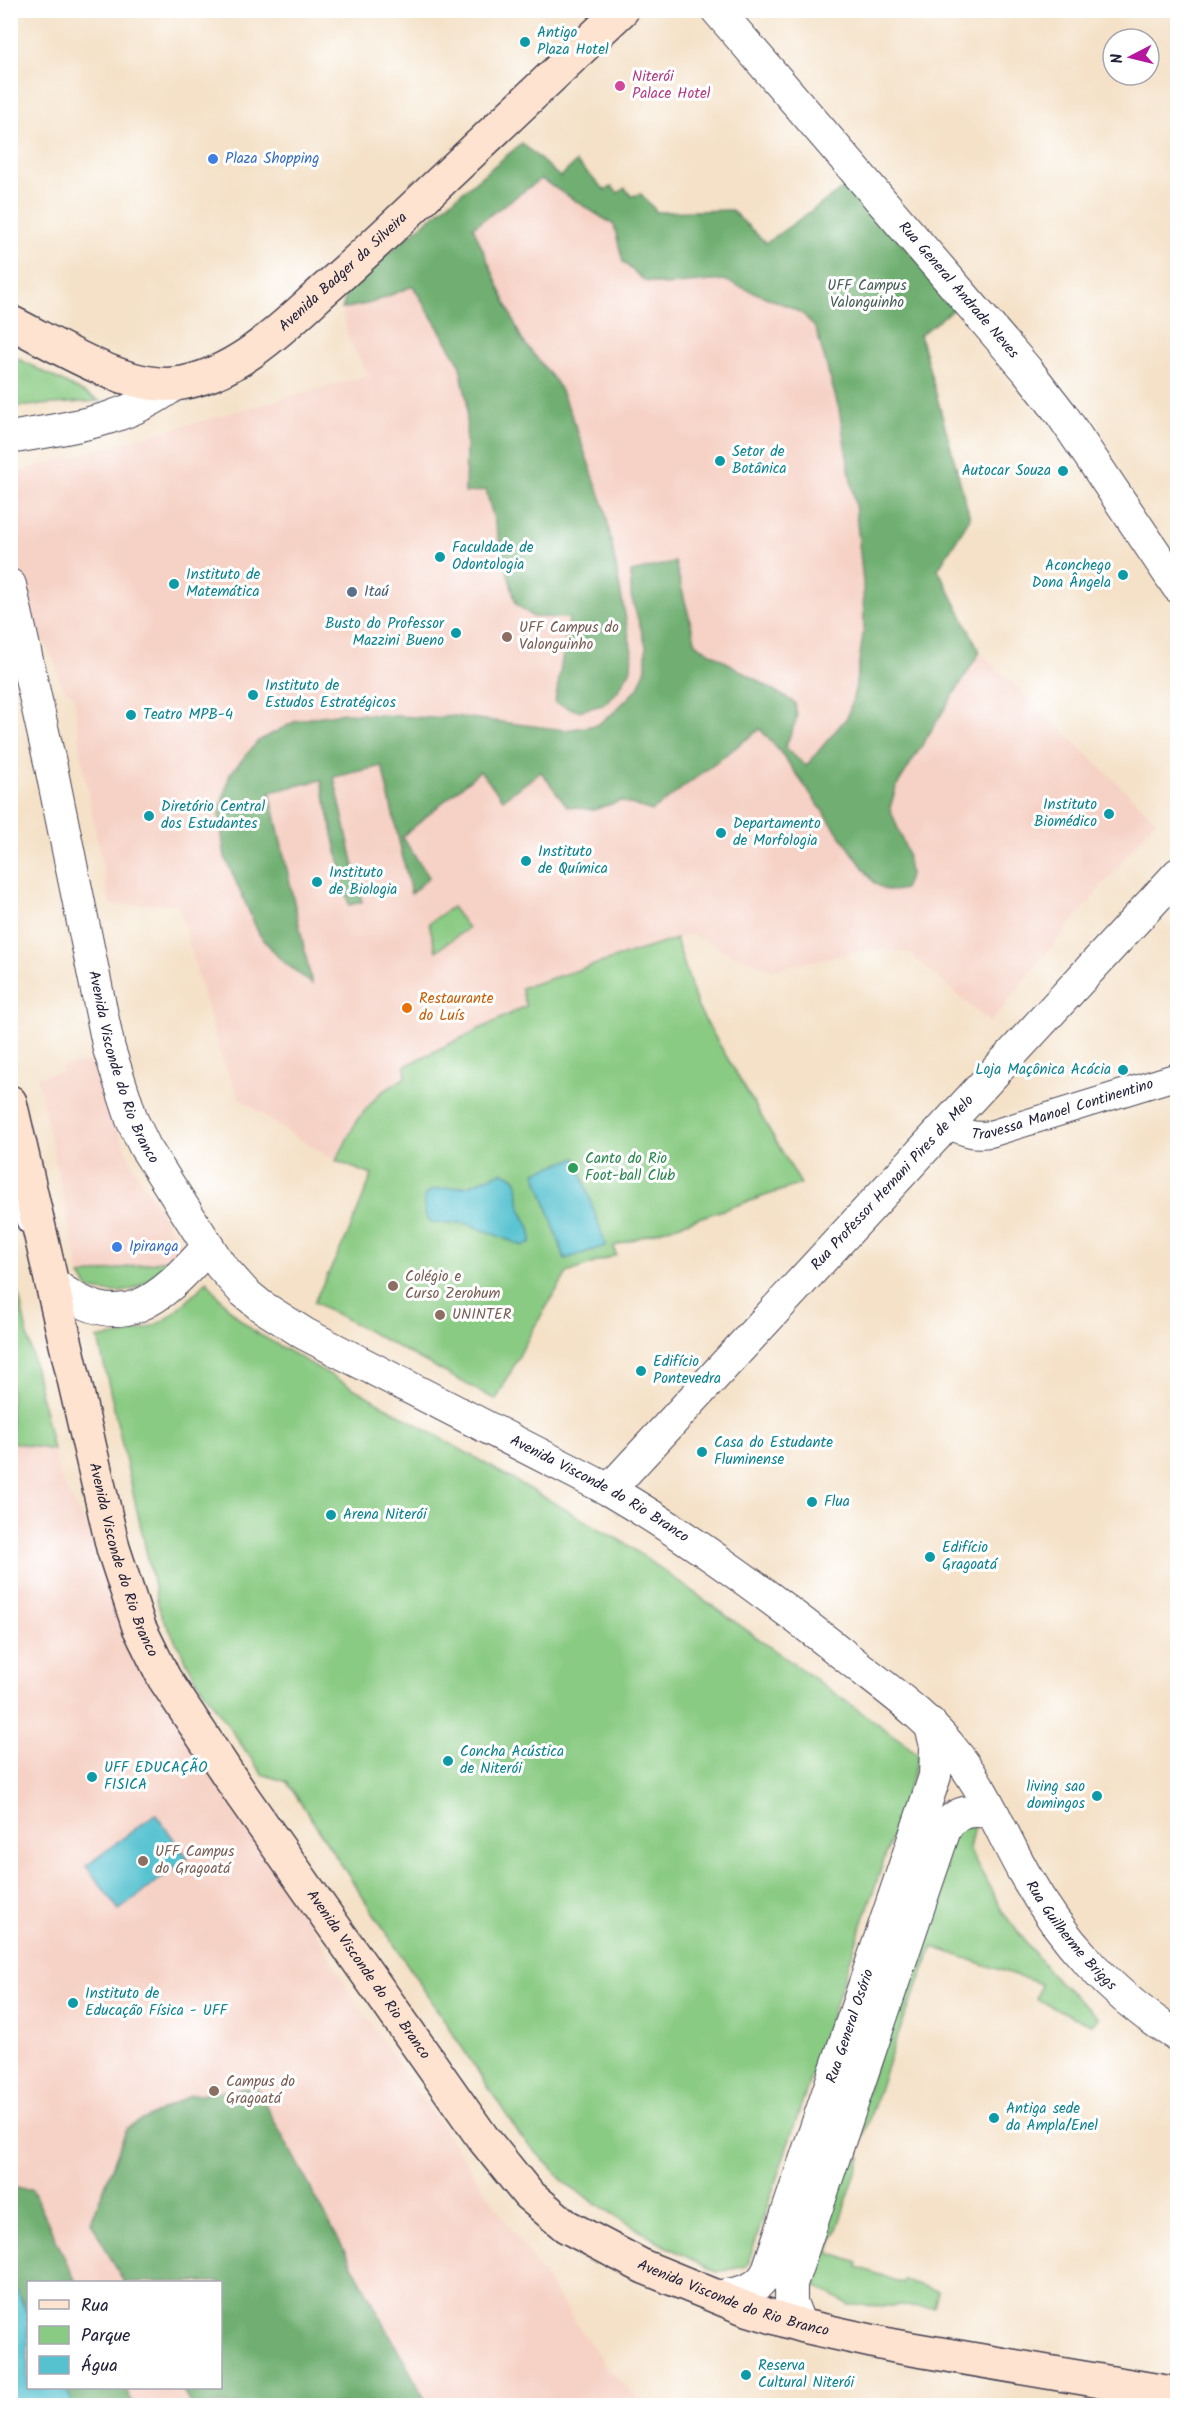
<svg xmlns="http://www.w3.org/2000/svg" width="1188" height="2416" viewBox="0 0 1188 2416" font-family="Kalam,sans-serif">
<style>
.built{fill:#f6d1c5}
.green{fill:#8acb83;stroke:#56765f;stroke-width:1.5}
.forest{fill:#6faf71;stroke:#486856;stroke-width:1.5}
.water{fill:#56c2d0;stroke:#3c7286;stroke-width:1.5}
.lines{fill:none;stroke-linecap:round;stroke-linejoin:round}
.pedestrian-casing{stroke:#423f50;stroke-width:21}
.minor-casing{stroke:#423f50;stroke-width:28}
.tertiary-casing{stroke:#423f50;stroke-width:34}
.secondary-casing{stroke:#423f50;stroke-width:36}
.pedestrian{stroke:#fff;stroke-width:18}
.minor{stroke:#fff;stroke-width:26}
.tertiary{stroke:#fff;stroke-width:32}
.secondary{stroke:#fee3d1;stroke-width:33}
.culture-dot{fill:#0f9aa8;stroke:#fff;stroke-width:2}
.hotel-dot{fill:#d1479c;stroke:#fff;stroke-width:2}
.shop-dot{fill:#3f7fe0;stroke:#fff;stroke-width:2}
.service-dot{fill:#5c6f8a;stroke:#fff;stroke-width:2}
.education-dot{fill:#8d6e63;stroke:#fff;stroke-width:2}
.food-dot{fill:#e8710a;stroke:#fff;stroke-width:2}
.leisure-dot{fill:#2e9e5b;stroke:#fff;stroke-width:2}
.labels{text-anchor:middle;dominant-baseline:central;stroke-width:6;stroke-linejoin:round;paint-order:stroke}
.culture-label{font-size:15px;fill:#0d838f;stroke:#fff;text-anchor:start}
.hotel-label{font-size:15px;fill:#b23c85;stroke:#fff;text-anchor:start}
.shop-label{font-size:15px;fill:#366cbe;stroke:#fff;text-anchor:start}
.street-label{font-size:15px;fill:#22223b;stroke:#fff}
.park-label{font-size:15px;fill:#465d54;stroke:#fff}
.service-label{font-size:15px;fill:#4e5e75;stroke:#fff;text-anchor:start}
.education-label{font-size:15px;fill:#785e54;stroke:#fff;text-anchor:start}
.food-label{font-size:15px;fill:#c56008;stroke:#fff;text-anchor:start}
.leisure-label{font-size:15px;fill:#27864d;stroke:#fff;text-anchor:start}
</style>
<rect width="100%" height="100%" fill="#fff"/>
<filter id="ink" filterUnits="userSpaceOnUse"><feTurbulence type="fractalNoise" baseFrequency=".0167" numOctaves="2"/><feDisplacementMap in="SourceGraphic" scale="12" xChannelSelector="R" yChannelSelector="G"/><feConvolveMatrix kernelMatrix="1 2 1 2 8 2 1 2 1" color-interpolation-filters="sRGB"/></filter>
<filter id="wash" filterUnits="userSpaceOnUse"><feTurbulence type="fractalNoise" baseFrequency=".008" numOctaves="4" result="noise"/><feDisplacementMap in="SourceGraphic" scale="24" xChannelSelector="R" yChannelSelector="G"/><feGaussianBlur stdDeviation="1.35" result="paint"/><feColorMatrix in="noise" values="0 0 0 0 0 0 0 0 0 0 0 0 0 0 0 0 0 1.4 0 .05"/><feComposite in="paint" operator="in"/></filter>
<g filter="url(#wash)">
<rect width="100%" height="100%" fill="#f4e1c7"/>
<path class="built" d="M522,143l38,34 16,-15 29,28 7,-3 6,6 7,-5 6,8 10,-2 16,18 74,-2 35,33 83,-59 110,121 -39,30 50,183 -32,51 42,83 176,168 -166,203 -81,-70 -37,-4 -101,20 -40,-15 -40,-20 -169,54 5,17 -122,61 1,11 -27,17 -22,26 -21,41 -56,-34 -41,-30 -19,-43 -42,-150 -68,1 -28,-145 -8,-64 -10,-7 -6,-13 -1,-11 -25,-43 -21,-96 -1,-52 358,-99 -20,-37 -6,-29 7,-24z
M98,1061l20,69 15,36 49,83 -11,10 -91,17 -43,-200 26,-4 -2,-6z
M10,1440l43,10 9,32 288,511 258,377 29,27 15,8h-606l-9,-17h183v-106h-192l-17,54z"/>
<path class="green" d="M11,355l89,46 -89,6z
M452,907l16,21 -32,23 -7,-28z
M676,939l22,69 103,176 -187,62 2,9 -49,18 -34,56 -37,71 -182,-98 35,-70 23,-57 -36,-14 21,-41 22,-26 27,-17 -1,-11 121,-60 -5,-18z
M171,1259c-28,28 -41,40 -82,30l-9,-13z
M10,1260h1l42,190 -42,-8z
M207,1281c14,21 29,36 48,51l371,212 277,198 16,14 -172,510 -31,6 -58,-30 -90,-56 -49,-52 -232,-352 -25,-8 -65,-93 -37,-69 -62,-274c24,-2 51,-7 71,-21 14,-10 26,-24 38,-36z
M974,1825l-5,24 35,65 46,59 49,45 -8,7 -55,-26 5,-15 -108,-37 -38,95 -38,114 4,2 -32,95 29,10 -1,4 46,16 1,-3 34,11 -4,16 -85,-2 -38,-22 -3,-14 145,-442z"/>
<path class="forest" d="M522,143l38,34 16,-15 29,28 7,-3 6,6 7,-5 6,8 10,-2 16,18 74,-2 35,33 83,-59 110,121 -39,30 50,183 -32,51 42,83 -84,135 -6,21 17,44 3,23 -6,14c-14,4 -22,1 -32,-9l-90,-126 -22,-25 -108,82 -31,-10 -28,9 -26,-4 -26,-34 -38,27 -23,-28 -78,66 27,40 -18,17 -29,-128 -48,11 28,125 -13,3 -28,-125 -51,12 42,192 -32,-25 -21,-25 -34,-77 -6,-43 11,-40 28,-33 38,-20 25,-5 24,-3 86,5 22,-2 112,14 32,-5 16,-12 25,-25 8,-20v-22l-15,-50v-24l44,-10 21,82 99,59 2,15 -12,30 21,18 42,-50 7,-26 9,-62 -1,-46 -8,-78 -16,-95 -23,-80 -12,-14 -14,-8 -66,-27 -59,5 -20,-4 -22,-19 -9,-37 -73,-46 -68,48 49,113 35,43 13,28 35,98 27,143 -1,17 -14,23 -14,13 -25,6 -23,-8 14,-85 -36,-1 -17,-13 -30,-114 -21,3 2,-92 -8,-39 -46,-76 -42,17 -29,6 7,-24z
M256,2087l172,318h-237l-10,-17h39v-106h-96l-33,-60 36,-94 63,-33z
M11,2188l21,1 44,93h-48v38l-17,-38z
M60,2388h65l9,17h-65z"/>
<path class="water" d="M576,1158l30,88 -41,13 -30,-87z
M502,1172c23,6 14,18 18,34 4,16 13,18 11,36l-8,4 -57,-23h-34c-8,-8 -9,-16 -7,-27l7,-6 36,-4z
M155,1814l33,44 -69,52 -33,-44z
M11,2278l17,37v73h37l9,17h-63z"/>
</g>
<g filter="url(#ink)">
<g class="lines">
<defs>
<path id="pedestrian" d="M10,1191l17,33"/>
<g id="minor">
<path id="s1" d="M946,1124c16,8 27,13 44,10l188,-58"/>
</g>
<g id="tertiary">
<path id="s2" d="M717,10l310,360 35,45 116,172"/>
<path d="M10,438c60,-11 116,-16 165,-54"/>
<path id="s3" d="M10,585l41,182 58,282 23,71 13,27 75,118 24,27 17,14 44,28 304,156c84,49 163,108 240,169 38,30 78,57 108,96 28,35 45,79 67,118 36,65 89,124 154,163"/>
<path d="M51,1282c70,56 107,20 157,-35"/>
<path id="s4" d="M609,1490l569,-616"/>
<path id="s5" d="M717,2297c20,-4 39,-5 50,-24l168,-497 1,-30 -6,-23"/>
<path d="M800,2325l-9,-23v-18l154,-455c10,-19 28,-20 48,-16"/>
</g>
<g id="secondary">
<path id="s6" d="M10,322c47,23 113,67 165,62 58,-7 107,-55 148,-93 39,-34 76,-70 113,-105 62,-59 124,-117 186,-176"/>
<path id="s7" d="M10,1102l103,446 26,79 25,51 79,119 239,340 46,57 38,32 78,41 103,42 56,17 91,20 284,48"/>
</g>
</defs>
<use href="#pedestrian" class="pedestrian-casing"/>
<use href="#minor" class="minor-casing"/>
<use href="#tertiary" class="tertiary-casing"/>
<use href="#secondary" class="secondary-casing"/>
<use href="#pedestrian" class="pedestrian"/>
<use href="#minor" class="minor"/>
<use href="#tertiary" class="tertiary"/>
<use href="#secondary" class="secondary"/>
</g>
</g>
<g class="culture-dot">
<circle cx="525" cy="42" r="6"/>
<circle cx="720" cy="461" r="6"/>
<circle cx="1063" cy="471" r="6"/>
<circle cx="440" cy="557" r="6"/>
<circle cx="1123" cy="575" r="6"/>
<circle cx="174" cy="584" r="6"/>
<circle cx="456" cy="633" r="6"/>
<circle cx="253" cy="695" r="6"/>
<circle cx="131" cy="715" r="6"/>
<circle cx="1109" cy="814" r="6"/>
<circle cx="149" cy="816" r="6"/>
<circle cx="721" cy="833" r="6"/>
<circle cx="526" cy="861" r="6"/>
<circle cx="317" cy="882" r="6"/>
<circle cx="1123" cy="1070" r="6"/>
<circle cx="641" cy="1371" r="6"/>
<circle cx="702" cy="1452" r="6"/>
<circle cx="812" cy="1502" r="6"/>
<circle cx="331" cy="1515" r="6"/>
<circle cx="930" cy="1557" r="6"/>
<circle cx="448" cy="1761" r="6"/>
<circle cx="92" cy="1777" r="6"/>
<circle cx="1097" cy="1796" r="6"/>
<circle cx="73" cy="2003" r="6"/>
<circle cx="994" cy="2118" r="6"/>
<circle cx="746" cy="2375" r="6"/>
</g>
<circle class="hotel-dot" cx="620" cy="86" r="6"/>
<g class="shop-dot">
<circle cx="213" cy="159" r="6"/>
<circle cx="117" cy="1247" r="6"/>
</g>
<circle class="service-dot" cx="352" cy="592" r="6"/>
<g class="education-dot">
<circle cx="507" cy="637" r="6"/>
<circle cx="393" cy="1286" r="6"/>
<circle cx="440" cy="1315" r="6"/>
<circle cx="143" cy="1861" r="6"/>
<circle cx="214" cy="2091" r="6"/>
</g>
<circle class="food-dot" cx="407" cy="1008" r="6"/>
<circle class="leisure-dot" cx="573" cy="1168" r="6"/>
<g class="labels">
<g class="culture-label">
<text x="537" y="33">Antigo<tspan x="537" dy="17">Plaza Hotel</tspan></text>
<text x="732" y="452">Setor de<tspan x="732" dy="17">Botânica</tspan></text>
<text x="1051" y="471" text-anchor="end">Autocar Souza</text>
<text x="452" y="548">Faculdade de<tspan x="452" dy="17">Odontologia</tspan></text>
<text x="1111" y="566" text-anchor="end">Aconchego<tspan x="1111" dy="17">Dona Ângela</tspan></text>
<text x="186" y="575">Instituto de<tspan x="186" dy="17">Matemática</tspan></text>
<text x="444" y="624" text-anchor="end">Busto do Professor<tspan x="444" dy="17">Mazzini Bueno</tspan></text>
<text x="265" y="686">Instituto de<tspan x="265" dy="17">Estudos Estratégicos</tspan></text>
<text x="143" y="715">Teatro MPB-4</text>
<text x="1097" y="805" text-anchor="end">Instituto<tspan x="1097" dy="17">Biomédico</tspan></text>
<text x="161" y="807">Diretório Central<tspan x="161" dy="17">dos Estudantes</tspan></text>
<text x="733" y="824">Departamento<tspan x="733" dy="17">de Morfologia</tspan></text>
<text x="538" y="852">Instituto<tspan x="538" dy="17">de Química</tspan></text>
<text x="329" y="873">Instituto<tspan x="329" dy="17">de Biologia</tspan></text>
<text x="1111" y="1070" text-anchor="end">Loja Maçônica Acácia</text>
<text x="653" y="1362">Edifício<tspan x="653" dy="17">Pontevedra</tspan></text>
<text x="714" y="1443">Casa do Estudante<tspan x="714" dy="17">Fluminense</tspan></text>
<text x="824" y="1502">Flua</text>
<text x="343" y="1515">Arena Niterói</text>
<text x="942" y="1548">Edifício<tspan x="942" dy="17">Gragoatá</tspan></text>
<text x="460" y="1752">Concha Acústica<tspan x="460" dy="17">de Niterói</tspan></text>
<text x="104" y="1768">UFF EDUCAÇÃO<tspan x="104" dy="17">FISICA</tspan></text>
<text x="1085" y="1787" text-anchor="end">living sao<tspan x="1085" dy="17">domingos</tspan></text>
<text x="85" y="1994">Instituto de<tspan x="85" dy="17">Educação Física - UFF</tspan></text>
<text x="1006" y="2109">Antiga sede<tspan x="1006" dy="17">da Ampla/Enel</tspan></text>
<text x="758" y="2366">Reserva<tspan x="758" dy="17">Cultural Niterói</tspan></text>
</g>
<g class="hotel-label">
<text x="632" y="77">Niterói<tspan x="632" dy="17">Palace Hotel</tspan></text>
</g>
<g class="shop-label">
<text x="225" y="159">Plaza Shopping</text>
<text x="129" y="1247">Ipiranga</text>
</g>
<g class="street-label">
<text stroke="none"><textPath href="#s6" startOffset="384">Avenida Badger da Silveira</textPath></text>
<text stroke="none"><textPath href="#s2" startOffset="370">Rua General Andrade Neves</textPath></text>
<text stroke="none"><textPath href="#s3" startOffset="496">Avenida Visconde do Rio Branco</textPath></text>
<text stroke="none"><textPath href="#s1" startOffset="122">Travessa Manoel Continentino</textPath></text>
<text stroke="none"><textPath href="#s4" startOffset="418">Rua Professor Hernani Pires de Melo</textPath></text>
<text stroke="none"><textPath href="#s3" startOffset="1162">Avenida Visconde do Rio Branco</textPath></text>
<text stroke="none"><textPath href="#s7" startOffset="472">Avenida Visconde do Rio Branco</textPath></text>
<text stroke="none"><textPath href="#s3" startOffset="1824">Rua Guilherme Briggs</textPath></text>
<text stroke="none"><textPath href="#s7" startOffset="958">Avenida Visconde do Rio Branco</textPath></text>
<text stroke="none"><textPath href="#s5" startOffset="318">Rua General Osório</textPath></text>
<text stroke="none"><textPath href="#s7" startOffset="1462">Avenida Visconde do Rio Branco</textPath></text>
</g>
<g class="park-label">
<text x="867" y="286">UFF Campus<tspan x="867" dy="17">Valonguinho</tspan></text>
</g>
<g class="service-label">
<text x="364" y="592">Itaú</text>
</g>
<g class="education-label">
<text x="519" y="628">UFF Campus do<tspan x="519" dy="17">Valonguinho</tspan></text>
<text x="405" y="1277">Colégio e<tspan x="405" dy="17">Curso Zerohum</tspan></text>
<text x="452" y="1315">UNINTER</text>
<text x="155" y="1852">UFF Campus<tspan x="155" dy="17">do Gragoatá</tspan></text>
<text x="226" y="2082">Campus do<tspan x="226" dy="17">Gragoatá</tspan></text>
</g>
<g class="food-label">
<text x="419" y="999">Restaurante<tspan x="419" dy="17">do Luís</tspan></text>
</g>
<g class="leisure-label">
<text x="585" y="1159">Canto do Rio<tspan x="585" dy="17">Foot-ball Club</tspan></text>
</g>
</g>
<rect width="1188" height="2416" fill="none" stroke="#fff" stroke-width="36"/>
<rect x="27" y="2281" width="195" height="108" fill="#ffffff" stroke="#a7a7b1" stroke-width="1.5"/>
<rect x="39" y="2300" width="30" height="9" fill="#fee3d1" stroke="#a7a7b1" stroke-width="1.5"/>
<text x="81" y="2311" font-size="18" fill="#22223b">Rua</text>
<rect x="39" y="2326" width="30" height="18" fill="#8acb83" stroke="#a7a7b1" stroke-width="1.5"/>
<text x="81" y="2341" font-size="18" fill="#22223b">Parque</text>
<rect x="39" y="2356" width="30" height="18" fill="#56c2d0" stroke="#a7a7b1" stroke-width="1.5"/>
<text x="81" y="2371" font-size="18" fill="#22223b">Água</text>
<g transform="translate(1131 57) rotate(263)"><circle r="28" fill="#ffffff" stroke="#a7a7b1" stroke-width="1.5"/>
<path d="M0-4.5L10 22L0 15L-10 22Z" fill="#b5179e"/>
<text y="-9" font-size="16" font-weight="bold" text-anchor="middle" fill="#22223b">N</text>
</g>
</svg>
